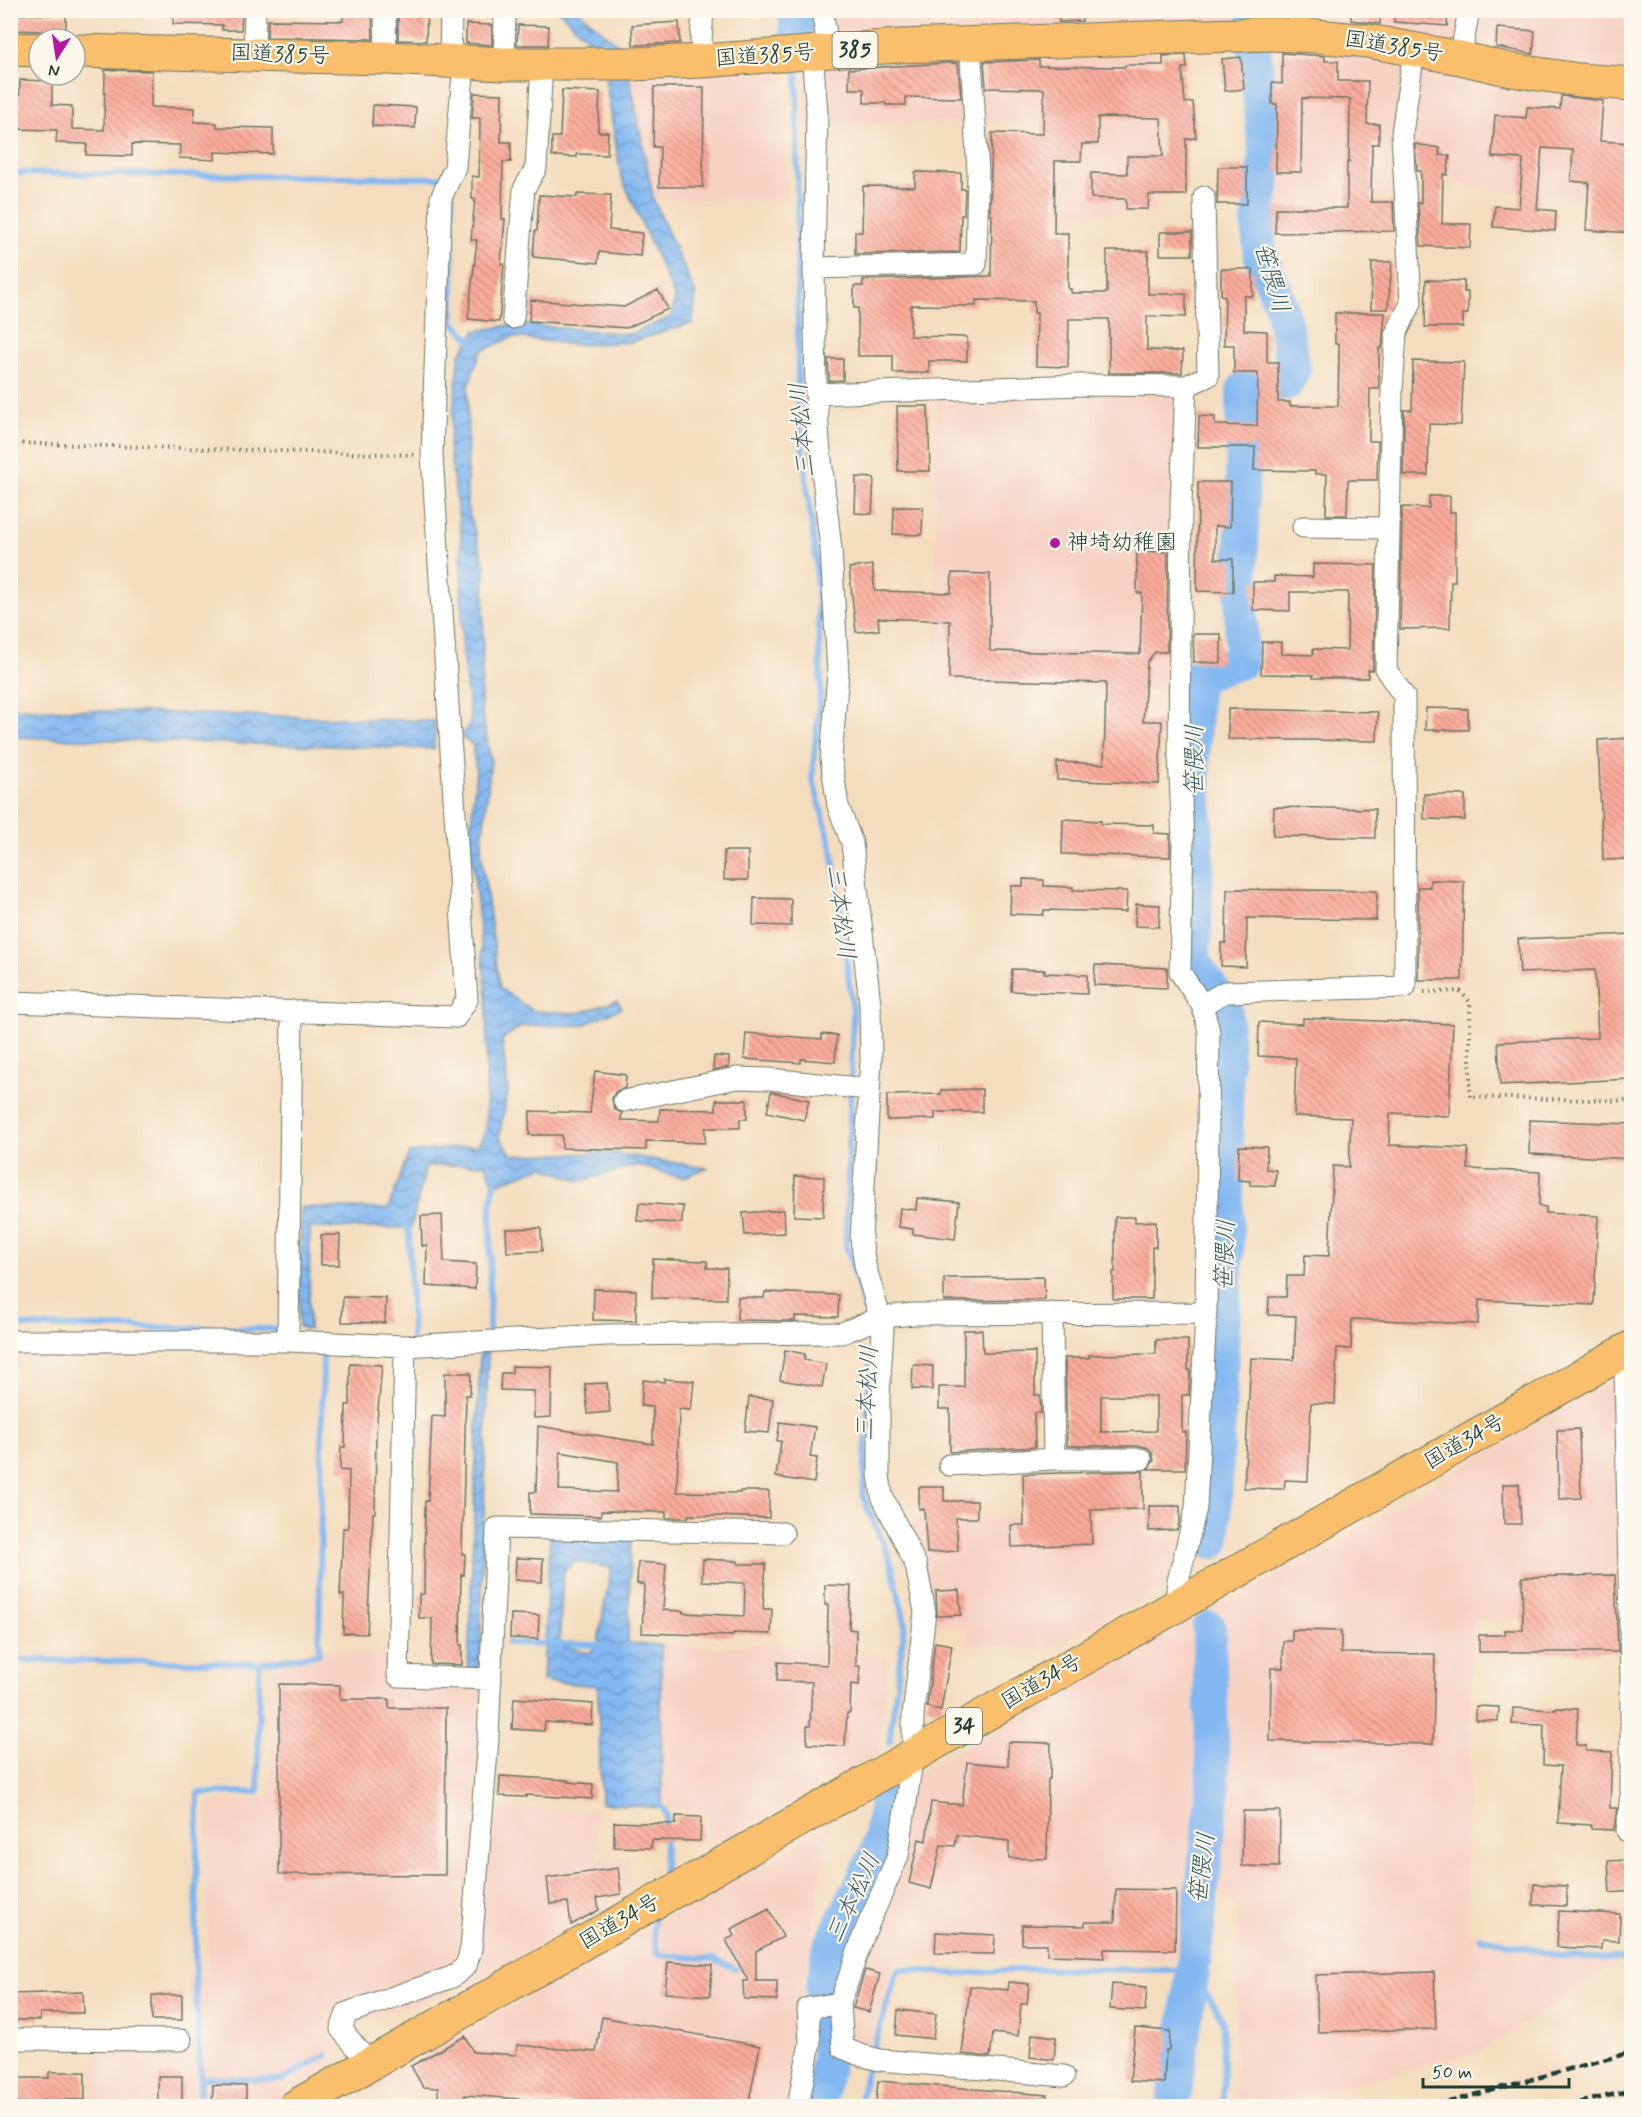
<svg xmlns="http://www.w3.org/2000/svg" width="1642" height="2117" viewBox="0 0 1642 2117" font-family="Mynerve,'Klee One',sans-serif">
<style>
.built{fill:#f6d2c3}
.water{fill:url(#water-waves);stroke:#507a92;stroke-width:1.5;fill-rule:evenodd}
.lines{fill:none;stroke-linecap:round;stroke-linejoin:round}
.stream{stroke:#82b7f1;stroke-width:6}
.river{stroke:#82b7f1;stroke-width:34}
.building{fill:url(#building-back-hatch);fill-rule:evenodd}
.street-casing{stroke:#6a7564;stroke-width:23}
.highway-casing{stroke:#6a7564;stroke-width:35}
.path{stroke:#6a7564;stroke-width:4;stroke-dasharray:1.5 4.5;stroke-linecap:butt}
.street{stroke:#fff;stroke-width:21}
.highway{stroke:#f9bf6d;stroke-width:33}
.rail{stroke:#1f3d34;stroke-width:4.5;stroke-dasharray:9 4.5;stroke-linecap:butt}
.poi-dot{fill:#b5179e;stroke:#fbf7ec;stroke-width:2}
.labels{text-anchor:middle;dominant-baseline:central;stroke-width:4.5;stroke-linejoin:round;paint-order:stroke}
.shield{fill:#fbf7ec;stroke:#61756b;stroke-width:1.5}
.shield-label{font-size:21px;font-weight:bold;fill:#1f3d34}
.street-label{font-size:22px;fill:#1f3d34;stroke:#fbf7ec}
.poi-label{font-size:22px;fill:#1f3d34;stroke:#fbf7ec;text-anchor:start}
.water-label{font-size:24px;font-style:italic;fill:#385c63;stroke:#fbf7ec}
</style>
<defs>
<pattern id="water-waves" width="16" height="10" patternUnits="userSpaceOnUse" patternTransform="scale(1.5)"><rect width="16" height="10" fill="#82b7f1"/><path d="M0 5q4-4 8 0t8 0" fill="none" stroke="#6a96c4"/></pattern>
<pattern id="building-back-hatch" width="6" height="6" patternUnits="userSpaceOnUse" patternTransform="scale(1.5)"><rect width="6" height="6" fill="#fbab9b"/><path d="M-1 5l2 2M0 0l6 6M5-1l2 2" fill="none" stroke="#cb8c7f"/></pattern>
</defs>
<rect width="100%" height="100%" fill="#fbf7ec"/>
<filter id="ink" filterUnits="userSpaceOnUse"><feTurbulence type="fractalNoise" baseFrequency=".0167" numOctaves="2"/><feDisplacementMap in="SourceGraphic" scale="12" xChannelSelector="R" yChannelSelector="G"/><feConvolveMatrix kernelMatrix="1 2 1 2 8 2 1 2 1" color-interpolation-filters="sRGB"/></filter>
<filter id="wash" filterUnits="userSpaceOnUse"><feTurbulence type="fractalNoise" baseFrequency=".008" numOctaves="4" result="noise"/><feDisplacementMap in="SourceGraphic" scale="24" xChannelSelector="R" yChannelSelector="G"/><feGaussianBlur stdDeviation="1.35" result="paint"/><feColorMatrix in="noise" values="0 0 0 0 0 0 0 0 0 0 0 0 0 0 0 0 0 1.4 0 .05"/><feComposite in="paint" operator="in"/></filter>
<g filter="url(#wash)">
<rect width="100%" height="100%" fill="#f4ddbe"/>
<path class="built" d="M803,11h828v192l-145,-14 -95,-19 1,26 -61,2v41l-66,2 6,-60 -7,-137 -110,2 2,169 -95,-1 -12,-93 -244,4z
M783,67l4,133 -134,-2 -24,-124z
M1176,393l-4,297 -238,-3 3,-288z
M1608,1383l10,9 14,194 -1,289 -4,-33 -5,-222 -149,-1 -8,313 94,24 64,3 -142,93 -215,54h-32l3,-201 -39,-26 -16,81 -287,-1 -33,103 -52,-19 -12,63h-319l1,-12 -116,-5 465,-264 -24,146 3,37 32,-6 58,-146 11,-77 286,-162 141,-73 147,-90z
M1145,1513v23l37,1 -11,46 -123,66 -81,-5v-16l-34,-4 -23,-103z
M768,1642l44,9 76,4 -9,97 -171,98 1,-38 -47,-4 -1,-163 61,3z
M311,1649l76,7 -2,28h113l-6,123 104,5 1,46 31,-2 2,36 -151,90 -117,39 -36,28 21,50v7h-259l7,-57h95l-3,-73 21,-1 -2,-174 64,-3 3,-127z"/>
<path class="water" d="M559,11h20l44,38 -23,2z
M629,74l24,124 43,97 -4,28 -61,19 -56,3 -62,-8 -32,14 -13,35 -1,120 18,60 -4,141 10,53 -10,92 19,136 33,23 46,2 38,-12 5,7 -40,17 -60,1 -20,13 6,51 -9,47 13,18 101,-2 94,15 -25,10 -45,-13 -56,16 -39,-14 -48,18 -8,-21 -60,2 -15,62h-101l-1,102 -10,-3 2,-120 87,2 21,-56 69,-8 8,-15 1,-134 -17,-160 6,-66 -4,-26 -11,-7 10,-15 -9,-69 -1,-119 -12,-88 11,-92 16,-23 40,-7 115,10 40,-17 4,-19 -54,-122 -16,-99z
M11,708l424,13 -1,28 -423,-12z
M480,1351l8,1 -8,314 -12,4z
M550,1534l81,2 -3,107 33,2 1,163 -61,-5 -3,-117 -55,-5zM575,1561l36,7 -13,75 -8,10 -31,-7 4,-74z"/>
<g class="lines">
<path class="stream" d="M797,72l1,337 18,152 5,126 -9,90 20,72 21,163 -7,233 26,88 -9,164 28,65 14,61 -16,120
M10,173l430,5 4,3
M452,193l1,129 22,22
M403,1223l6,9 3,106
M10,1326l267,3
M489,1332l2,-129 5,-26
M508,1643l96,2
M10,1660l249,3
M658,1802l8,11 -2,56 -3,16
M655,1916l-2,15 5,24 56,4 22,10
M1481,1937l78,19 64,3 9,-5
M201,2078l81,2 44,-25
M199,2106l2,-28 -6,-99 3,-186 60,-1 1,-129 60,-9 4,-300
M859,2106l7,-35 32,-102 58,5 75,-5 162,1 30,51v85"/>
<path class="river" d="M796,10v30
M1253,10l2,12
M1213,1542l14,-295 -1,-236 -32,-50 3,-115 -4,-89 3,-80 45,-15 2,-272 6,-6 38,-1 7,-14 -12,-60 -22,-55 -2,-30 5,-40 2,-35 -11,-102
M814,2106l8,-15 7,-39 -7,-64 8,-42 47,-94 11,-57
M1173,2106l20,-136 20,-179 -4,-163"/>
</g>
<g id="blocks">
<path class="building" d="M174,10h68l-1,20h-19v-5l-49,-1z
M343,10h29l1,29 -106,-2 1,-17 75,1z
M398,10h29l-1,31 -28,-1z
M1058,10h23l1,11 -23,1z
M1351,10h30l-1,14 -29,-4z
M1395,10h53l-1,16 -53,-4z
M10,14l56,1v20l-5,4h-7l-6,-5 -8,-3 -30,-1z
M679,22l1,21 -47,2 -1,-20z
M466,24l26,1v20l-26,-2z
M518,25l31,1 -1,19h-31z
M1497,28l38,3 -2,23 -37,-7z
M1282,53l43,3v5h13v20h30l-1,43h12v20h-7l-1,58h22l1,29 -119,2 1,-25h71v-46h2l1,-63 -48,-1 -1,74h-25l1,-68h-5v-21l10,1z
M1186,55l1,13h-5l3,35 8,-1 3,36 -10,1v56h-37l-1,14h-22v-10l-35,-1v-25l36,1v-18h36l-2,-38 -63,-1v27h-16l-1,17h-26l-1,72h14v56h3v4h36v-42h41v43h38v23l-39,-1v34l36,1 -1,22h-73v-54h-40l-1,48 -32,-1 1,-53h-3v-12l-58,-1v6l-65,-1 -1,31 57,1v24h-38v12h-36v-17h-35v-48h-4v-22h9v-6l128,-4 1,-61h-2l2,-82 51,1 1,-45 -58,-1 -2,-26 55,-2v6l86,1v-2h38v-9z
M1241,57l3,32 -19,2 -3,-32z
M948,63h10l3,35 -55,-1v8h-20v-2h-22v-14h-15v-20z
M105,70l47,1 -1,36 44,1 -1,14 23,1v4l56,1v26l-58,-2v8l-36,-2 1,-13 -48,-1v12l-46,-1 1,-11 -31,-1 1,-13 -47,-1v-24h9l1,-25 32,1v24l20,1v23l32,1z
M654,87h50l-1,100h-44l1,-40h-7z
M562,90l38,2 -2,40h10l-1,23 -30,-1v3l-25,-1v-19h8z
M474,93l28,1 -1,48h10v20h-8l-1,57h3l-4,45h3l-5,58 -31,-3 9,-79h-6l4,-41h-3v-23l7,1 1,-59h-8z
M1561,96l42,5 -3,40 32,2v90l-46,-3 3,-47 -18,-2 2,-31 -31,-2 -5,61 19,2 -1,20 -62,-4 2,-21 24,2 4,-49 -31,-2 3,-42 31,3 1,-11 33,2z
M373,105l43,2 -1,21 -43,-2z
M1415,144l25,4 -1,7 11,1 -3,19 -4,-1 -1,50h29l-1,24 -49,-2 -3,-43h3v-32h-4z
M1218,167h29v37h-30z
M915,172l46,1v16h4l-1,26h-3l-1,37 -105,2v-22h7l1,-46 52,1z
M577,194l34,1 -2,35 33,3 -2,23 -41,-4 -1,11 -65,-6 2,-26h2l2,-36 38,2z
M1160,232h32v23h-32z
M1372,262h20l-4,47h-17z
M1221,269h32v27h-9v34l23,1v31h11v40h12v4h48l1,-62h-4v-31h50l-3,35h-3v41h-9l-1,52h9l-1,39h-29l-1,35h-21l1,-41h-12v-3l-61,-1 1,-23h-57l1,-31 16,1v8l42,1 1,-53h-24v-28h-10l1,-49 -4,-1z
M1426,280l38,1v11h4v22h-5v13h-38z
M658,290l10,19 -41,19 -98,-7 2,-21 93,7z
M828,359h15v21l-14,1z
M1413,361l51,1 -3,63 -32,-1 -1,51h-25l1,-65h8z
M897,406h31l2,65h-32z
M856,477l18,1 -2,36 -17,-1z
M1198,482h33l-1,45 -15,-1v33h18v33l-36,-1z
M1429,496h21v16h5v69h-4l-1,47 -50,1 2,-122 27,1z
M894,507h29l-1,28 -29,-1z
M1137,551l31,1 -1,100h-12l-8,10 -4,59h19l-3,63 -102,-4v-18l47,2 2,-81 -157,-4 1,-58 -72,-3 1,12 -23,2 -7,-64 23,-3 3,26 76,2 1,-20 38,1v77l150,3 2,-61h-5z
M1313,564l63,1 -3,105h-5v8h-55v-3l-52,-1 1,-32h19v12l32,1v-6l34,1 1,-58h-58v19l-37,-1v-28h21v-6l39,1z
M1193,634h28v29l-27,-1z
M1426,708l42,1v21h-43z
M1228,709l150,3 -1,29 -149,-2z
M1632,738v121l-29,1 -5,-120z
M1424,794l41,1v25l-41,-1z
M1274,807l101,2v29l-102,-2z
M1063,819l38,2v3l53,1v8l16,1v23l-108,-3z
M724,851h24v29h-24z
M1023,879l21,1v6l29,1v3l54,1 -1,21 -82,-2 -1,5 -33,-1 1,-28h12z
M1430,880l34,1 -2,99h-44v-93h12z
M1227,889l150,2 -1,29 -129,-2 -1,49 -25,-1v-23h5z
M754,898l37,1v27l-38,-1z
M1136,904l24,1 -1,22 -24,-1z
M1632,934v145l-132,6 -2,-43 100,-4 -3,-68 -75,3 -2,-34z
M1095,965l72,3v20l-73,-3z
M1012,969l33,1 -1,3 43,2v19l-76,-3z
M1303,1018l150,6 -4,92 -59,-3 -1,32 79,3v21l72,3 -1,34 7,1v6l52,3 -4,89 -115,-5 -1,24 -126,-5 -1,30 -14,-1 -2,56 -24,-1 -3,78 -23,-1 -1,9 -40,-1 7,-130 43,2 2,-44 -28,-1 1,-18h17l1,-21h17l1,-21 24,1 4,-90 16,1 2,-49 -57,-2 2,-58 -38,-2 1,-34 44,2z
M746,1033l76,6v-5l15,1 -2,27 -34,-3v4l-57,-4z
M714,1056l15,1v10l-16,3z
M595,1071l31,4 -1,13 -9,3 -4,7 2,11 8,4 -1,7 38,1 1,-12 56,1v-10h31v19h-7v9h-35v15l-59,-2v9l-84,-2v-13h-33l1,-24 60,2z
M982,1089v23h-47v7l-48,1v-25l54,-1v-4z
M771,1092l38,8 -5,20 -37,-8z
M1530,1120l102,4v35l-103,-5z
M1239,1146l28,1 -1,22 10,1 -1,16 -25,-1v-4l-12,-1z
M795,1176l29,1 -1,40 -29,-1z
M917,1198l42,4 -4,37 -42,-5v-5l-15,-2 2,-19 16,2z
M639,1203l44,3 -1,17 -45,-2z
M784,1210l1,23 -40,2 -2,-22z
M442,1215l2,47 32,2 -1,25 -49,-3 1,-41 -5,1 -1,-30z
M1115,1217h20v5l21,-1v26h-4v52h-39v-27h2z
M541,1228l1,23 -35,1 -1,-23z
M321,1235h19l-1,30h-18z
M653,1259l54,2v7h20l-1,31 -74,-1z
M1044,1277l1,23 -101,1v-23z
M594,1289l42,1v31l-43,-1z
M765,1292l74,3 -1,22 -43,-1v5l-58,-1 1,-23 26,1z
M343,1297l43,1 -1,25 -43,-1z
M964,1330h18l1,23 52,-1v43h5l1,18h-7l1,34 -85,5v-43h-11v-22h25z
M1156,1340h32v30h2l-1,25h-7v37h4l-1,37h-37l6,-9 -2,-7 -4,-5 -6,-2h-75l-2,-88h24v-3l67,-1zM1101,1396h55v35l-55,1z
M785,1350l20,4 -1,6 22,4 -4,23 -42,-7z
M350,1364l32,1 -6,67 -1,81h-2l-6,121 -24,-1 1,-38h-4l3,-67h5l1,-57 -9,-1 1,-23h4l1,-42h4z
M913,1365l20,1 -1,24 -20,-1z
M512,1366l40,1 -1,50 -17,1v-27l-34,-1 1,-17h11z
M445,1373h26l-1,22h-4l-4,159h3l-1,21 -3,-1 -1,71h2v20l-31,-1 1,-46h-13v-24h5l1,-93h3l4,-85 13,1z
M664,1379l30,2 -3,29 -12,-1 -2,83 63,1v-2h29v27l-81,-3v3h-22v-6l-65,-1v5l-71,-2v-22h6l2,-66 115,18v-37l-12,-1 2,-26 21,2zM560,1452l58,10 -1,30 -58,-2z
M607,1383l3,29 -22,2 -3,-30z
M749,1397l24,2 -4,34 -24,-2z
M780,1422l35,5 -5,30 7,1 -3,25 -38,-6 5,-36h-4z
M1579,1429l2,69 -22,1 -2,-69z
M1143,1471v38l-52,1 1,34 -80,3 -1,-22h13l-1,-51z
M1503,1484h16l2,40h-17z
M919,1487h25v14h33v17h-21l2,33 -31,2 -3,-44h-5z
M1149,1506h31v13l-3,11 -28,1z
M516,1558l27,1 -1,23 -27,-2z
M703,1559l35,2v3h28l-3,45h9l-1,25 -38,-1v3l-91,-3 2,-49h-7l1,-22 28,2 -3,46 20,1v2l61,3 1,-33 -43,-2z
M1615,1575l3,77h-139v-17h26v-5h18l-1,-53z
M825,1585l26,1 -2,43 7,1v36h4l-1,19 -8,-1 -1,29h-3l-2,33 -38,-2v-18h3l2,-44 -35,-1 1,-19 49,3 1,-60h-3z
M959,1590l2,25 -24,1 -1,-25z
M511,1614l28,1 -1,24 -28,-1z
M1292,1630l49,1v22l94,1 -2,90 -163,-3 1,-73h12v-27h9z
M935,1642l17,3 -11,65 -14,-3z
M279,1684l61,1v14h49v9h57l-1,167 -166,-1z
M514,1698l79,6 -1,21 -47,-3 -1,9 -32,-2z
M1476,1706l23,1 -1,14 -22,-1z
M1513,1708l43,2v-2l22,1 -2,36 10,1v5l26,1 -2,56h7l-3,22 -23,-1v-4l-33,-2 3,-57 -18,-1 1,-40 -32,-1z
M1008,1742l43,1 -1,36h-2l-1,80 -38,-1v-17l-52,-6 -2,11 -14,-1 -10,44 -22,-6 10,-44 7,2 5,-39 31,3 5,-43 41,4z
M500,1776l68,4v2l25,2 -1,15 -66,-4v2l-27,-1z
M1243,1811h37l-1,56 -37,-1z
M676,1816l25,1 -1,24 -48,-1 -1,8 -37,-1v-25l62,2z
M1628,1860l2,31 -20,2 -2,-32z
M618,1868l3,26 -24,4 2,12 -28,15 -3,-23 -18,2 -3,-26z
M1534,1884l33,2 -1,20 -33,-1z
M1116,1889l60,1 -1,60 -71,-1v9l-19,-1v-1l-38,-1v-11h-25v-19l63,1v-4h30z
M769,1909l14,28 -27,14v30h21v19l-33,-1 -1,-18h5l-22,-41 8,-4 -3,-7z
M1559,1911l61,3 -1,27 -17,-1 -1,9 -44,-2z
M936,1932l59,3 -1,19 -59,-1z
M668,1962l44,3 -2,31 -45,-3z
M865,1970l15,4 -11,38 -16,-4z
M1434,1972l2,57 -118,3 -2,-57z
M1009,1982l20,2 -2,20h-6l-3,32 -25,-3 -3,24 -28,-3 8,-68 38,4z
M1112,1984l35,3 -2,24 -35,-2z
M83,1992l1,21h-44v7h-29v-26z
M152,1995h30v25h-30z
M898,2010l38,4 -3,25 -37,-4z
M602,2017l158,29 -12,60h-163l1,-2 -121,-9 -1,11h-26v-18l-15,-1 -12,-21 54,-30 8,16 43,3 1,-10 79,7z
M1135,2028l35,3 -1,19h-3l-2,33 -34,-2z
M1032,2034l24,3 -2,23 -24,-3z
M49,2072h36v28h-43v3h-32v-25h39z
M158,2076h24v25l-24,1z
M878,2081l169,14 -1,11h-135l-35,-3z
M213,2085l33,1v20h-34z"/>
</g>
</g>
<g filter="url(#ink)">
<use href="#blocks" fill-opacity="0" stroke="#6a7564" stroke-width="1.5"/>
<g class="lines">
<defs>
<path id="street" d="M385,10l1,48
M703,10l-2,31 2,20
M822,10l7,42
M254,54l1,-44
M812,54l5,58 -3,156 2,126 3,48 12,107 7,124 -7,86 7,47 14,37 18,161 1,56 -10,179 4,26 18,63 -4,68v79l3,21 34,69 9,47 -12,103v40l-15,101 -34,78 -24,69 3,45 17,7 20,5 184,16
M1460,58l9,-48
M450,62l1,-52
M504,64l1,-54
M814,268l162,-4 2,-92 -8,-129
M513,318l11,-129 12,-21 6,-104
M1186,386l22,-10 -4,-179
M816,394l265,-9 105,1 -5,117 -2,253 4,85 -3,131 22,33 7,26 -3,282 -10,195 -18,73 -3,25
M1303,527l86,1
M10,1002l446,15 11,-17 -35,-545 9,-257 14,-31 9,-105
M1202,1005l23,-13 180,-5 -1,-291 -18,-26 6,-280 4,-56 15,-31 -9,-170 12,-83
M624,1101l113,-23 32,1 99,10
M1052,1313l2,146
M10,1341h278l117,5 201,-11 236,-2 40,-16 32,-3 292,-1
M288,1341l4,-330
M405,1346l-7,330 93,3
M1620,1353l5,14 6,313v115l-4,36
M949,1465l105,-6h87
M10,2039l171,1
M370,2064l-29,-35 6,-16 105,-36 14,-11 5,-17 17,-210 9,-211 286,5
M798,2106l12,-63 -2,-35 32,-5"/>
<path id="highway" d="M10,49l29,1
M75,51l311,7 118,6h128l71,-3 195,-15 370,-12 48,2 52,5 92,17 51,12 68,10 53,4
M296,2106l1336,-759"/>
</defs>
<use href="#street" class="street-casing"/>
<use href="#highway" class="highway-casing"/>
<path class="path" d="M10,443l405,12
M1424,992l36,-1 10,11v95l162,4"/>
<use href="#street" class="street"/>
<use href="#highway" class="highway"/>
<path class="rail" d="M1434,2106l198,-54
M1566,2106l66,-16"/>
</g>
</g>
<circle class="poi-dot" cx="1055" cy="543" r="6"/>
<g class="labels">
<g class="shield">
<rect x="832.5" y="32" width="45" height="36" rx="4.5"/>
<rect x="946" y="1708" width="36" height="36" rx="4.5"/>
</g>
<g class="shield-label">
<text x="855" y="50">385</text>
<text x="964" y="1726">34</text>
</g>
<g class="street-label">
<text transform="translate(1394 47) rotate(9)">国道385号</text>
<text transform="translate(280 55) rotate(2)">国道385号</text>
<text transform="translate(765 56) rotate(-4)">国道385号</text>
<text transform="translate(1465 1442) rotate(-30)">国道34号</text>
<text transform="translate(1042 1682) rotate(-30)">国道34号</text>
<text transform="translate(620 1922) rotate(-30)">国道34号</text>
</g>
<g class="poi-label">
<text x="1067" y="543">神埼幼稚園</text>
</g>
<g class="water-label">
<text transform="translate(1271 278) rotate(74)">笹隈川</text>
<text transform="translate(803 430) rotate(-95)">三本松川</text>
<text transform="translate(1195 760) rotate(-90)">笹隈川</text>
<text transform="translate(840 912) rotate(83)">三本松川</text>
<text transform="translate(1226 1255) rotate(-88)">笹隈川</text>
<text transform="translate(868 1393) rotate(-87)">三本松川</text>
<text transform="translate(1203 1868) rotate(-83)">笹隈川</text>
<text transform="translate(854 1898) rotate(-65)">三本松川</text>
</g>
</g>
<rect width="1642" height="2117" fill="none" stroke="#fbf7ec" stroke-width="36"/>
<g transform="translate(57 57) rotate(192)"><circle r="28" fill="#fbf7ec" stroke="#a3ada2" stroke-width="1.5"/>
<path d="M0-4.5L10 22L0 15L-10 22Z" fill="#b5179e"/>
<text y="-9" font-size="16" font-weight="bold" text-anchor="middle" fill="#1f3d34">N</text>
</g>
<path d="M1423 2078v9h146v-9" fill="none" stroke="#1f3d34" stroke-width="3"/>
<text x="1432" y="2078" font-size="18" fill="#1f3d34" stroke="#fbf7ec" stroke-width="4.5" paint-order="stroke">50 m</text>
</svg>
